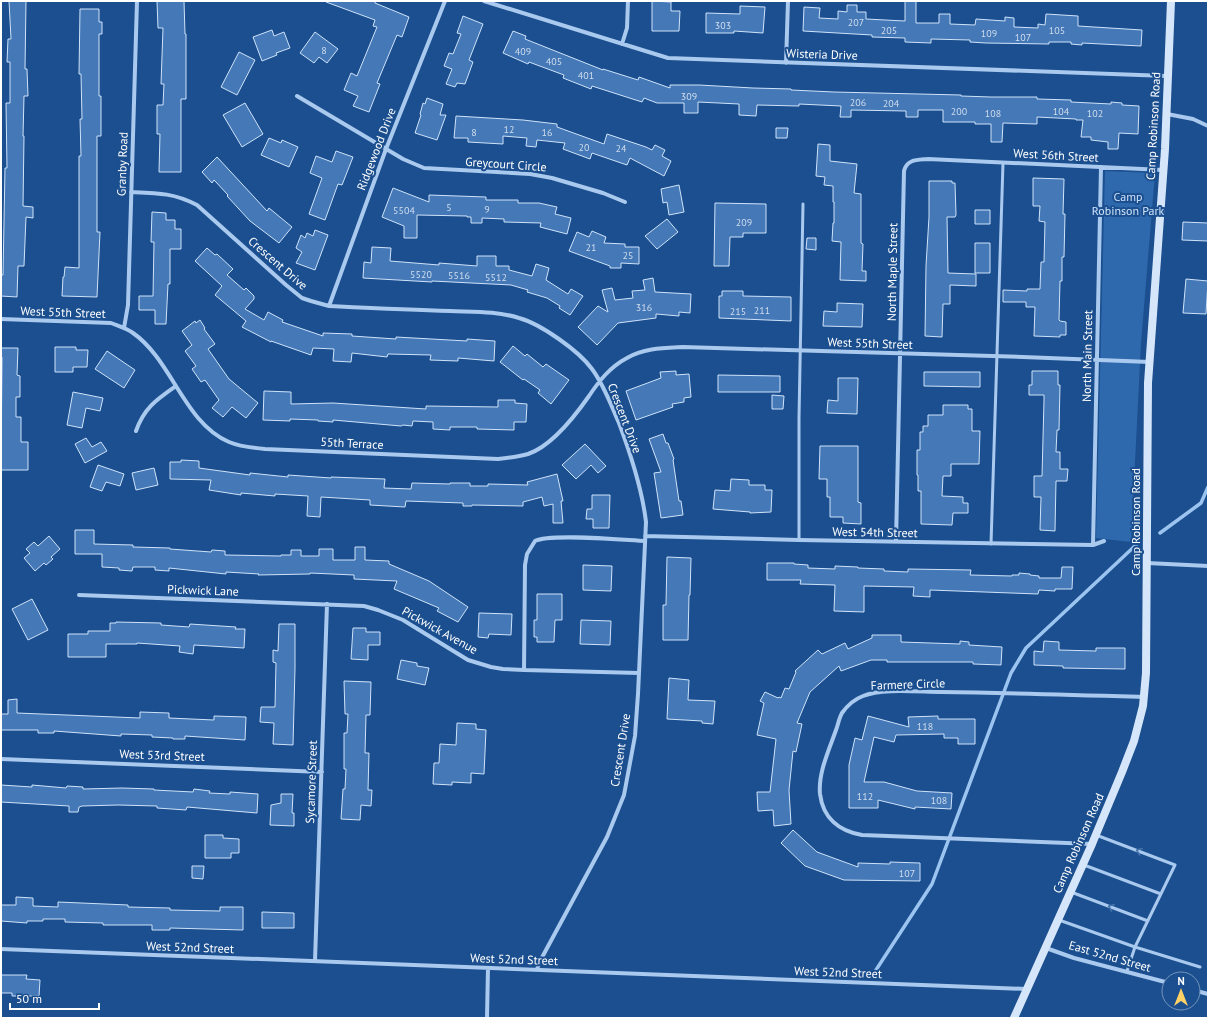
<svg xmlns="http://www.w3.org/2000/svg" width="1209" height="1019" viewBox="0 0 1209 1019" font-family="'PT Sans',sans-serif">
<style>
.green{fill:#2e69ad}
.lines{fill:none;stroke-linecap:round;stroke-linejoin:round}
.stream{stroke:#9cc4f0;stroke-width:3.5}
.building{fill:#4478b7;stroke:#cfe3fa}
.service{stroke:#a9c9ee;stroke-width:3}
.minor{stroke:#a9c9ee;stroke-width:4}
.secondary{stroke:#d6e6fa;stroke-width:8}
.oneway{stroke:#4674ac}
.labels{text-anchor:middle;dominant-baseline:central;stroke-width:4;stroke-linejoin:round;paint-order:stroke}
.number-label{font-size:10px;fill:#d0dded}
.street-label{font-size:12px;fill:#fff;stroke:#1b4f8f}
.park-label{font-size:12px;fill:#cfe3fa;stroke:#1b4f8f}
</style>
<rect width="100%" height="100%" fill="#1b4f8f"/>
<path class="green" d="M1105,171l50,2 -14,170 -10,199 -35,-4z"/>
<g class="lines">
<path class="stream" d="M1160,533l41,-30 7,-16
M874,973l58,-89 79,-211 15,-25 111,-104"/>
</g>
<path class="building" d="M9,1h17l-1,68h2l1,27h-4l-1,40h1l-1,70 10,1v11l-7,-1 -2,49h-6l-1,31 -16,-1v-21h2l2,-107h2l-1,-65h4v-41h-3l1,-23h3z
M157,1h27l1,33h1v65h-5v73h-22l1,-38h-3v-29h6l1,-21h-3l2,-56h-5z
M326,1h49v2l34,14 -7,20 -5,-2 -20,48 3,1 -11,28 -16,-6 5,-10 -14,-6 7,-17 6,3 20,-49 -4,-1 2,-6 -49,-18z
M652,1l19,1v9h9l-1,20h-27z
M905,1h11v22h23v-9h11v10l25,1 1,-6 29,2v-4l9,1v9l24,1v-4l7,1 1,-11 32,2v10l64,4 -1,16 -59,-3v2l-11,-1v-2h-22v2l-63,-1 -16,-1v-2l-39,-1v4l-26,-1v-4l-33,-1v-2l-69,-4 1,-24 16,1 -1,10 19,1v-8l9,1v-7h10v7h9v7l39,2z
M740,6l25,1 -2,26 -29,-2v2h-28v-20l34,1z
M80,9h19v13h3v12h-3v62h2v40h-4v96h3l-3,65 -35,-1 1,-19h1l1,-10 14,1v-112h2l-1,-37h2l-1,-45h-2z
M463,16l20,8 -14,36 4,2 -8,22 -8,-1 -2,4 -9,-3 6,-15 -8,-3 5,-13 4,1 8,-20 -4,-1z
M272,30l2,6 10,-4 6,16 -14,5 1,2 -15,6 -9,-24z
M513,31l13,5 -1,3 78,31v-1l35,11 1,-3 31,11v-3h29l54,3 38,1v1l43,2 127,3v1l30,1h46v2l34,1v2l40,2v-2l11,1v2l17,1 -1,28 -19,-1 -1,16h-10v-7l-17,-2v-3h-10l2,-17h-7v-1l-39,-2v7l-34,-1 -1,19h-11v-18h-16v-2h-32v-12h-25v7h-12v-6l-55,-1v7h-11l1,-11 -42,-2v2l-42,-1 -1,11 -17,-1v-11l-41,-2v11h-14v-10h-27l-13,-5 -2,4 -50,-16 -1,3 -28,-11 1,-3 -35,-13 -1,2 -25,-11z
M315,32l23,17 -11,14 -8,-6 -5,6 -14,-10z
M239,52l16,8 -18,35 -16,-8z
M427,98l16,6 -3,11h6l-9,25 -22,-7 6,-18 -1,-1 3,-11 2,1z
M245,103l18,31 -21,13 -19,-32z
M456,116l67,4 34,4v3l47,17 3,-10 39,13 6,3 3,-5 10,5 -3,6 9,5 -7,15 -34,-18 -3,7 -35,-12 -2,6 -27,-10 2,-6 -28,-3 -1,7 -10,-1 1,-8 -24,-2v8l-35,-2v-4h-14z
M776,128h12l-1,10h-11z
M269,138l12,5 1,-3 16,7 -9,20 -28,-12z
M818,144l12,1v16l27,3 -3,29 7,1v49l2,1 -1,27h4v10l-26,-1 1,-38 -9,-1 1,-18h1v-21h-1v-16l-9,-1 1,-8 -9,-1z
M336,151l17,6 -11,28 -4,-1 -13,36 -16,-6 13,-36 -12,-5 6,-17 16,6z
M217,157l50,54 2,-3 23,19 -13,16 -29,-22 -23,-25 1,-1 -14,-15 -2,3 -10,-11z
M1033,178l31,1 -1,35h2l-1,43h-2v24h-2l-1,39 1,1 6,1v13h-6v2l-26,-1 1,-29h-9v-5h-23v-12l24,1v-2h13l1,-27h3l1,-40 -6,-1 1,-15h-7z
M929,181h23v2h3l1,32 -1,2h-8l1,56 28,1v12l-26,-1v19h-7l-1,33 -17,-1 1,-70 3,-49z
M679,185l5,27 -15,3 -2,-13 -4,1 -2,-14z
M393,188l36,14v-7l57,2v3h32v3h21l18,4 -2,7 16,4 -4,16 -27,-7 1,-4 -37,-1v-3l-22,-1v5h-11v-6h-4v-1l-50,-1v23h-13v-12l-22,-9z
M715,203l51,1v29h-23v4h-13l-1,29h-15z
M975,210h15v14h-15z
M152,212l14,1v7h9v9h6v20h-11v35h-2l-2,40h-11v-14h-16v-14h14l1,-54h-3z
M667,219l11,13 -21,17 -12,-13z
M1183,222l25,1v18l-26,-1z
M315,230l13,5 -13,35 -19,-7 6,-11 -6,-4 5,-13 4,3 2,-5 6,3z
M592,231l14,6 -2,6 21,1v3h14v17l-18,-1v5h-11v-2l-41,-15 8,-19 12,5z
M807,238h9v12l-10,-1z
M975,243h15v30h-15z
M372,247l19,1 -1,13 49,4v-2l38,3v-10h19v10h13v4l23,6 4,-12 13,4 -3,12 22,14 3,-5 12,7 -13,19 -11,-7 1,-2 -13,-8 -20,-6 1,-2 -17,-5 -79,-4v1l-69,-4 1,-16 7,1z
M207,248l8,7 2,-1 16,15 -6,6 17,15 2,-2 8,8v3l-9,10 19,11 4,-8 15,8 -1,2 41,14v-3l29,1v2l44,3v-2l71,4v-2l28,2 -1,20 -36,-3v3l-28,-1 1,-5 -43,-1 -1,3 -35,-4 -1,9 -18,-1 1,-12 -21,-1 -2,7 -40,-14v1l-29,-15 4,-6 -31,-26 7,-9 -27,-25z
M653,278l2,14 36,2 -1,19 -11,-1v4l-23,-2v4l-38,5 -21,22 -19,-18 20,-21 10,6 -6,-22 10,-2 3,12 18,-2 -1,-7 13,-1 -2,-10z
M1186,279l22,2 -2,33 -23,-1z
M722,291h21v5l48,1v24l-72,-3v-22h3z
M837,303l26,1 -1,23 -39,-1 1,-15 13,1z
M200,320l5,8 -1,1 11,15 -7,5 21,30 29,24 -12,15 -14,-11 -9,10 -11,-9 7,-8 -14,-20 -4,2 -9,-13 4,-3 -11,-15 7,-6 -10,-14 13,-10 1,2z
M513,346l12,10 2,-2 16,13 3,-3 23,16 -18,24 -13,-11 2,-3 -16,-11 -1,1 -23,-18z
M55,347h21v3h12l-1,17h-14v5h-18z
M1,348h17l-1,27 3,1v21h-4v20h5v25h7v28h-27l1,-113h-1z
M107,351l28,19 -11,18 -29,-19z
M676,371v4l13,-1 2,23 -7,1v4l-12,2 1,3 -37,13 -10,-29 35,-13 -1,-6z
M1032,371h26v14h2l-1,45h-2l-1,22h4v17h8l-1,12h-11l-1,50 -15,-1 1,-33h-7v-21h8l2,-76v-5h-15v-10h3z
M924,372h56v15l-56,-1z
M718,375l62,1v16h-62z
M838,378h20l-1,36 -30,-1 1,-13 10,1z
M264,391l27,1v12l42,-1 93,6v-3l72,1v-7h17v3l12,1 -1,18h-12v8l-37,-1v-2h-27v3l-17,-1v-7l-20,-1 -1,5 -9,-1 -2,1 -68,-6v2l-15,-1v-1l-28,-1v2l-27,-1z
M73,392l30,6 -3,13 -14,-3 -4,20 -15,-3z
M772,395l12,1 -1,13h-11z
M943,405h25v4h4v22h8l-1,33h-28v12h-8l-1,20 21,1v6h5v10h-15l-1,12 -31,-1v-33h-3v-16h-1v-25h3v-18h3v-6h5v-11h15z
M663,434l3,9h2l6,16 -1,1 6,41h2l2,14 -22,3 -7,-45 7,-1 -12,-33z
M86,438l6,9 9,-5 6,9 -22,12 -10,-19z
M585,444l21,22 -8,7 -7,-8 -15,14 -14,-14z
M820,446h38v56l3,1v21l-18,-1v-6h-13v-20h-3v-18h-8z
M181,460l18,1v7l51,7v-2l38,4v-2l43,3v-1l54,2 -1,9 27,1 1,-6 38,1v-1h20v3h18v-2l40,1 -1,-3 30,-8 6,27h-2l2,22h-10v-19l-9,2 -2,-9 -19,5v4l-51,-1v1h-9v-3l-57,-2 -1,6 -35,-2v-5l-49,-3 -1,20 -13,-1 1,-20 -33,-2v2l-34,-3v2l-32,-5 2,-10 -41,-1v-17h11z
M98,465l26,9 -4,12 -14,-4 -4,9 -12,-4z
M154,468l4,17 -22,5 -4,-17z
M731,479l18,1v5h16v5h7l-1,22 -21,1v-1l-37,-3 2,-19 15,1z
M592,495h18l-1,33h-16v-9h-7l1,-10h5z
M75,530h19v14l39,1v2l37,1v1l41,3 1,-2 13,1v4l56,1v-1h10v-5h10v6h18v-7h14v11h22v-13h10v13l24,1v3l40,17 39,26 -10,15 -21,-11 2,-3 -45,-19 3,-8 -43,-2v-4l-44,-2v1l-52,1 1,-1 -33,-2v2l-57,-6v3l-14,-1v-3h-22l-1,4 -13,-1v-2l-17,-1v-13h-27z
M49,536l11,13 -9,8 2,2 -7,6 -2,-2 -9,8 -11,-13 6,-5 -4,-4 8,-7 4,4z
M667,557l24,1 -1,37h-1l-1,45h-25v-35h3z
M767,563h27v1l14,1v3l27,1v-3l23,1v1l26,1v2l24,1v-3l63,1 -1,5 42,1v-1h7v-2l11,1v1l9,1v2h22l1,-11h11l-1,22h-17v2l-16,-1 -1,4 -108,-4v7l-17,-1 1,-9 -50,-1v26l-30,-1 1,-26 -35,-1 1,-4h-34z
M583,565l29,1 -1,25 -28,-1z
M537,594h25v26h-7l-1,22h-17v-5h-3v-17h3z
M32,599l16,31 -20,10 -16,-31z
M479,613l33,1 -1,21 -22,-1 -1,4 -10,-1z
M581,620l30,1 -1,24 -30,-1z
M116,622l45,1v2l28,2 1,-3 46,3 -1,2h10l-1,19 -50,-3 -1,9 -14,-2 1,-6 -43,-3v1h-31v13h-38v-23h20v-3h22v-8h6z
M279,624h16v44l-2,77 -20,-1 1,-21 -14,-1 1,-15h14l1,-44 -3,-1v-12l5,1z
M353,628h13v4h14v13h-12v15l-17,-1z
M872,635h29v7l59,2v-3l9,1v3l33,2 -1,18 -28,-1v-2h-86v-2h-16l-30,11 -2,-5 -29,26 -13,31 5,1 -6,28 -3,-1 -4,39 2,34 -17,2 -1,-16 -15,1 -1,-19h13l6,-53 -19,-4 7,-32 -4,-2 5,-9 13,6 1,-1 2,1 4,-10 4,1 7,-17 -1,-1 23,-21 4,4 23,-11 3,6 24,-11z
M1044,641l15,1v8l37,1v-3h29v21l-62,-1v-2l-29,-1v-14l9,1z
M401,660l16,3v3l12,2 -4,17 -28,-6z
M669,678l20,2 -1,20 27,1 -2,23 -11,-1v-2l-35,-2z
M344,681l27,1 -1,33h-4l-1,38h4l-1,37h4l-1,16 -10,-1 -1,15 -19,-1 2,-30h2l1,-20h-2v-36h3l1,-19h-3z
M17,699v14l123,5v-6l29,1v5l45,2v-4l32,1 -1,23 -60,-4v3h-12v-1l-21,-1v-2l-31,-1v2l-67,-5v2h-16v-3h-37v-16h7v-14z
M868,716l41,11 -1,-10 30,-1v3h37v25h-17v-6h-14v-4l-48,1 -2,7 -20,-5 -10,45h20l33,9 35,2 -1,16 -36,-2v2l-37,-9v8h-29v-43l6,-27 7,2z
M457,723l19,1v5l10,1 -2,44 -13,-1v10l-19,-1v3l-19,-1 1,-21h5l1,-19 16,1z
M1,785l31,2v-2l34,3 1,-2 16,1v2l39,-1 32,1v1l39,2 1,-3 16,2 -1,2 21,1v-2l28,2 -1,19 -70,-6 -1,3 -29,-2v-2l-39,-1 -36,1 -3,1 -1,5h-9v-6l-68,-4z
M281,794h12l-1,19h2v13l-24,-1 1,-20 10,-2z
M793,830l24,22 41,15v-4l32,1v-2l30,1v18l-76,-1 -39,-14 -24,-23z
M205,835h18v3l16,1v14h-8v5h-26z
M192,866h12l-1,13 -11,-1z
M16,897l17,1v8l25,1v-5l70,3v2l42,1v2l50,1v-4h23v23l-73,-2v2h-18v-5h-49v-2l-38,-1v-3h-22v2h-16v2l-26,-2v-16h15z
M262,912l32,1v15h-32z
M1,975h26l-1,4 14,1 -1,16h-27v-3h-11z"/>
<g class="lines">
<path class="service" d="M799,540v-122l4,-214
M991,544l12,-381
M1096,835l79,30 -40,82 -8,24
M1084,865l77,29
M1071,892l77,29
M1059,920l76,27 65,20"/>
<path class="minor" d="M484,1l184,57 499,18
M622,44l5,-16 1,-27
M786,63l2,-62
M297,96l106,63 21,9 106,6 22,4 51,15 22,9
M1167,114l26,5 15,7
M131,192c26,1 43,1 66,13l89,80 16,13 9,3 18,5c41,2 81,4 121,5 23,1 47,0 69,7 22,6 60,33 73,51 12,16 19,36 27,54 12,32 23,65 27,99l-8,172 -3,42 -11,59 -17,42 -68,126 -2,7
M329,306l57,-157 59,-148
M1,319l110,4c7,3 15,5 22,10 39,27 51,90 96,109 12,5 24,6 36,7l233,10c10,-1 20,-2 30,-5 24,-8 47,-38 61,-58 10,-15 21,-29 38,-38 17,-10 37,-10 56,-11l340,10 127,5
M124,328l4,-23 9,-304
M136,431c8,-23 20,-31 40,-45
M645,536l154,4 294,5 11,-4
M896,542l8,-371c3,-12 13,-11 24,-12l235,11
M1093,545l8,-378
M1147,563l61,3
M79,595l285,11 14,4 25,10 65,40 23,7 12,2 21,1 115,3
M524,670l1,-105 2,-11 8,-13c15,-8 89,-1 110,0
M1,759l321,13
M1092,844l-230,-9c-23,-4 -39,-17 -42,-41 -2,-21 9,-44 16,-64 2,-5 3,-12 6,-17 5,-7 13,-14 21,-17 19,-8 57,-4 78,-4 68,1 135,3 203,5
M1046,948l28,10 95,25
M1,949l1025,40
M315,961l12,-357
M1193,990l15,4
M487,1018l1,-50"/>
<path class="secondary" d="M1014,1018l78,-174 30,-72 12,-31 9,-35 3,-33 2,-290 17,-234 6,-148"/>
</g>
<defs><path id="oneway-chevron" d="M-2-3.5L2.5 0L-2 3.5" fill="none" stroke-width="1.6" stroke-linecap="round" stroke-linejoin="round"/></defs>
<g class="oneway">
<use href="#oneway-chevron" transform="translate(1139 851) rotate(-159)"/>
<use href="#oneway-chevron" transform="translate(1111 907) rotate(-159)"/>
</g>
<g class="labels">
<g class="number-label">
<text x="856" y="22">207</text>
<text x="723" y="25">303</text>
<text x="889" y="30">205</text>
<text x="1057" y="30">105</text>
<text x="989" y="33">109</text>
<text x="1023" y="37">107</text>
<text x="324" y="50">8</text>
<text x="523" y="51">409</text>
<text x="554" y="61">405</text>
<text x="586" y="75">401</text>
<text x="689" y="96">309</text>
<text x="858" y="102">206</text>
<text x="891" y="103">204</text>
<text x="959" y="111">200</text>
<text x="1061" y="111">104</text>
<text x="993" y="113">108</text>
<text x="1095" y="113">102</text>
<text x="509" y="129">12</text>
<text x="474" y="132">8</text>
<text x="547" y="132">16</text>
<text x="584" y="147">20</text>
<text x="621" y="148">24</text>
<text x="449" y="207">5</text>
<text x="487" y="209">9</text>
<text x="404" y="210">5504</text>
<text x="744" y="222">209</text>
<text x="591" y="247">21</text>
<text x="628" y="255">25</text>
<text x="421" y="274">5520</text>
<text x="459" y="275">5516</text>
<text x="496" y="277">5512</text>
<text x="644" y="307">316</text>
<text x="762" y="310">211</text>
<text x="738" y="311">215</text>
<text x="925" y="726">118</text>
<text x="865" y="796">112</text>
<text x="939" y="800">108</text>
<text x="907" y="873">107</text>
</g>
<g class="street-label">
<text transform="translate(822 54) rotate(2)">Wisteria Drive</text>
<text transform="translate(1153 126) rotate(-87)">Camp Robinson Road</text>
<text transform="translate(376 149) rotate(-69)">Ridgewood Drive</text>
<text transform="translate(1056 155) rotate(3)">West 56th Street</text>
<text transform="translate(122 164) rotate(-88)">Granby Road</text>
<text transform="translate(506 164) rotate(4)">Greycourt Circle</text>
<text transform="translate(278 263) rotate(41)">Crescent Drive</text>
<text transform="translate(892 272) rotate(-89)">North Maple Street</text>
<text transform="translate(63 312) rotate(2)">West 55th Street</text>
<text transform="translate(870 343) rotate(2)">West 55th Street</text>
<text transform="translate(1087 356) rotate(-89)">North Main Street</text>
<text transform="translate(625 418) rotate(69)">Crescent Drive</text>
<text transform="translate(352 443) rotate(3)">55th Terrace</text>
<text transform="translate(1135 522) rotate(-90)">Camp Robinson Road</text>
<text transform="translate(875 532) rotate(1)">West 54th Street</text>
<text transform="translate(203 590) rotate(2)">Pickwick Lane</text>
<text transform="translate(440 630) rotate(29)">Pickwick Avenue</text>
<text transform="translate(908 684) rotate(-2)">Farmere Circle</text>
<text transform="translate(620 750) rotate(-81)">Crescent Drive</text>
<text transform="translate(162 755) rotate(2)">West 53rd Street</text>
<text transform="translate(311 782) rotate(-88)">Sycamore Street</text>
<text transform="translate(1078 843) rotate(-66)">Camp Robinson Road</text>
<text transform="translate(190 947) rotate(2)">West 52nd Street</text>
<text transform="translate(1110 956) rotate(16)">East 52nd Street</text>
<text transform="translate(514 959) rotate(2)">West 52nd Street</text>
<text transform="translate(838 972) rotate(2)">West 52nd Street</text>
</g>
<g class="park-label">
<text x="1128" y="196">Camp<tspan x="1128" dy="14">Robinson Park</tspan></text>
</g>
</g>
<rect width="1209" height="1019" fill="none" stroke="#ffffff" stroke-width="4"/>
<g transform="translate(1181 991)"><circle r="19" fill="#1b4f8f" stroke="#7695bc"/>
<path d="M0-3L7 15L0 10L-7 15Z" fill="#ffd166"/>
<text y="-6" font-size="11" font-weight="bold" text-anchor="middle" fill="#ffffff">N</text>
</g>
<path d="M10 1003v6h89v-6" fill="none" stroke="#ffffff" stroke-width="2"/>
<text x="16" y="1003" font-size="12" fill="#ffffff" stroke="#1b4f8f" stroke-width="3" paint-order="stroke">50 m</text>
</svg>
